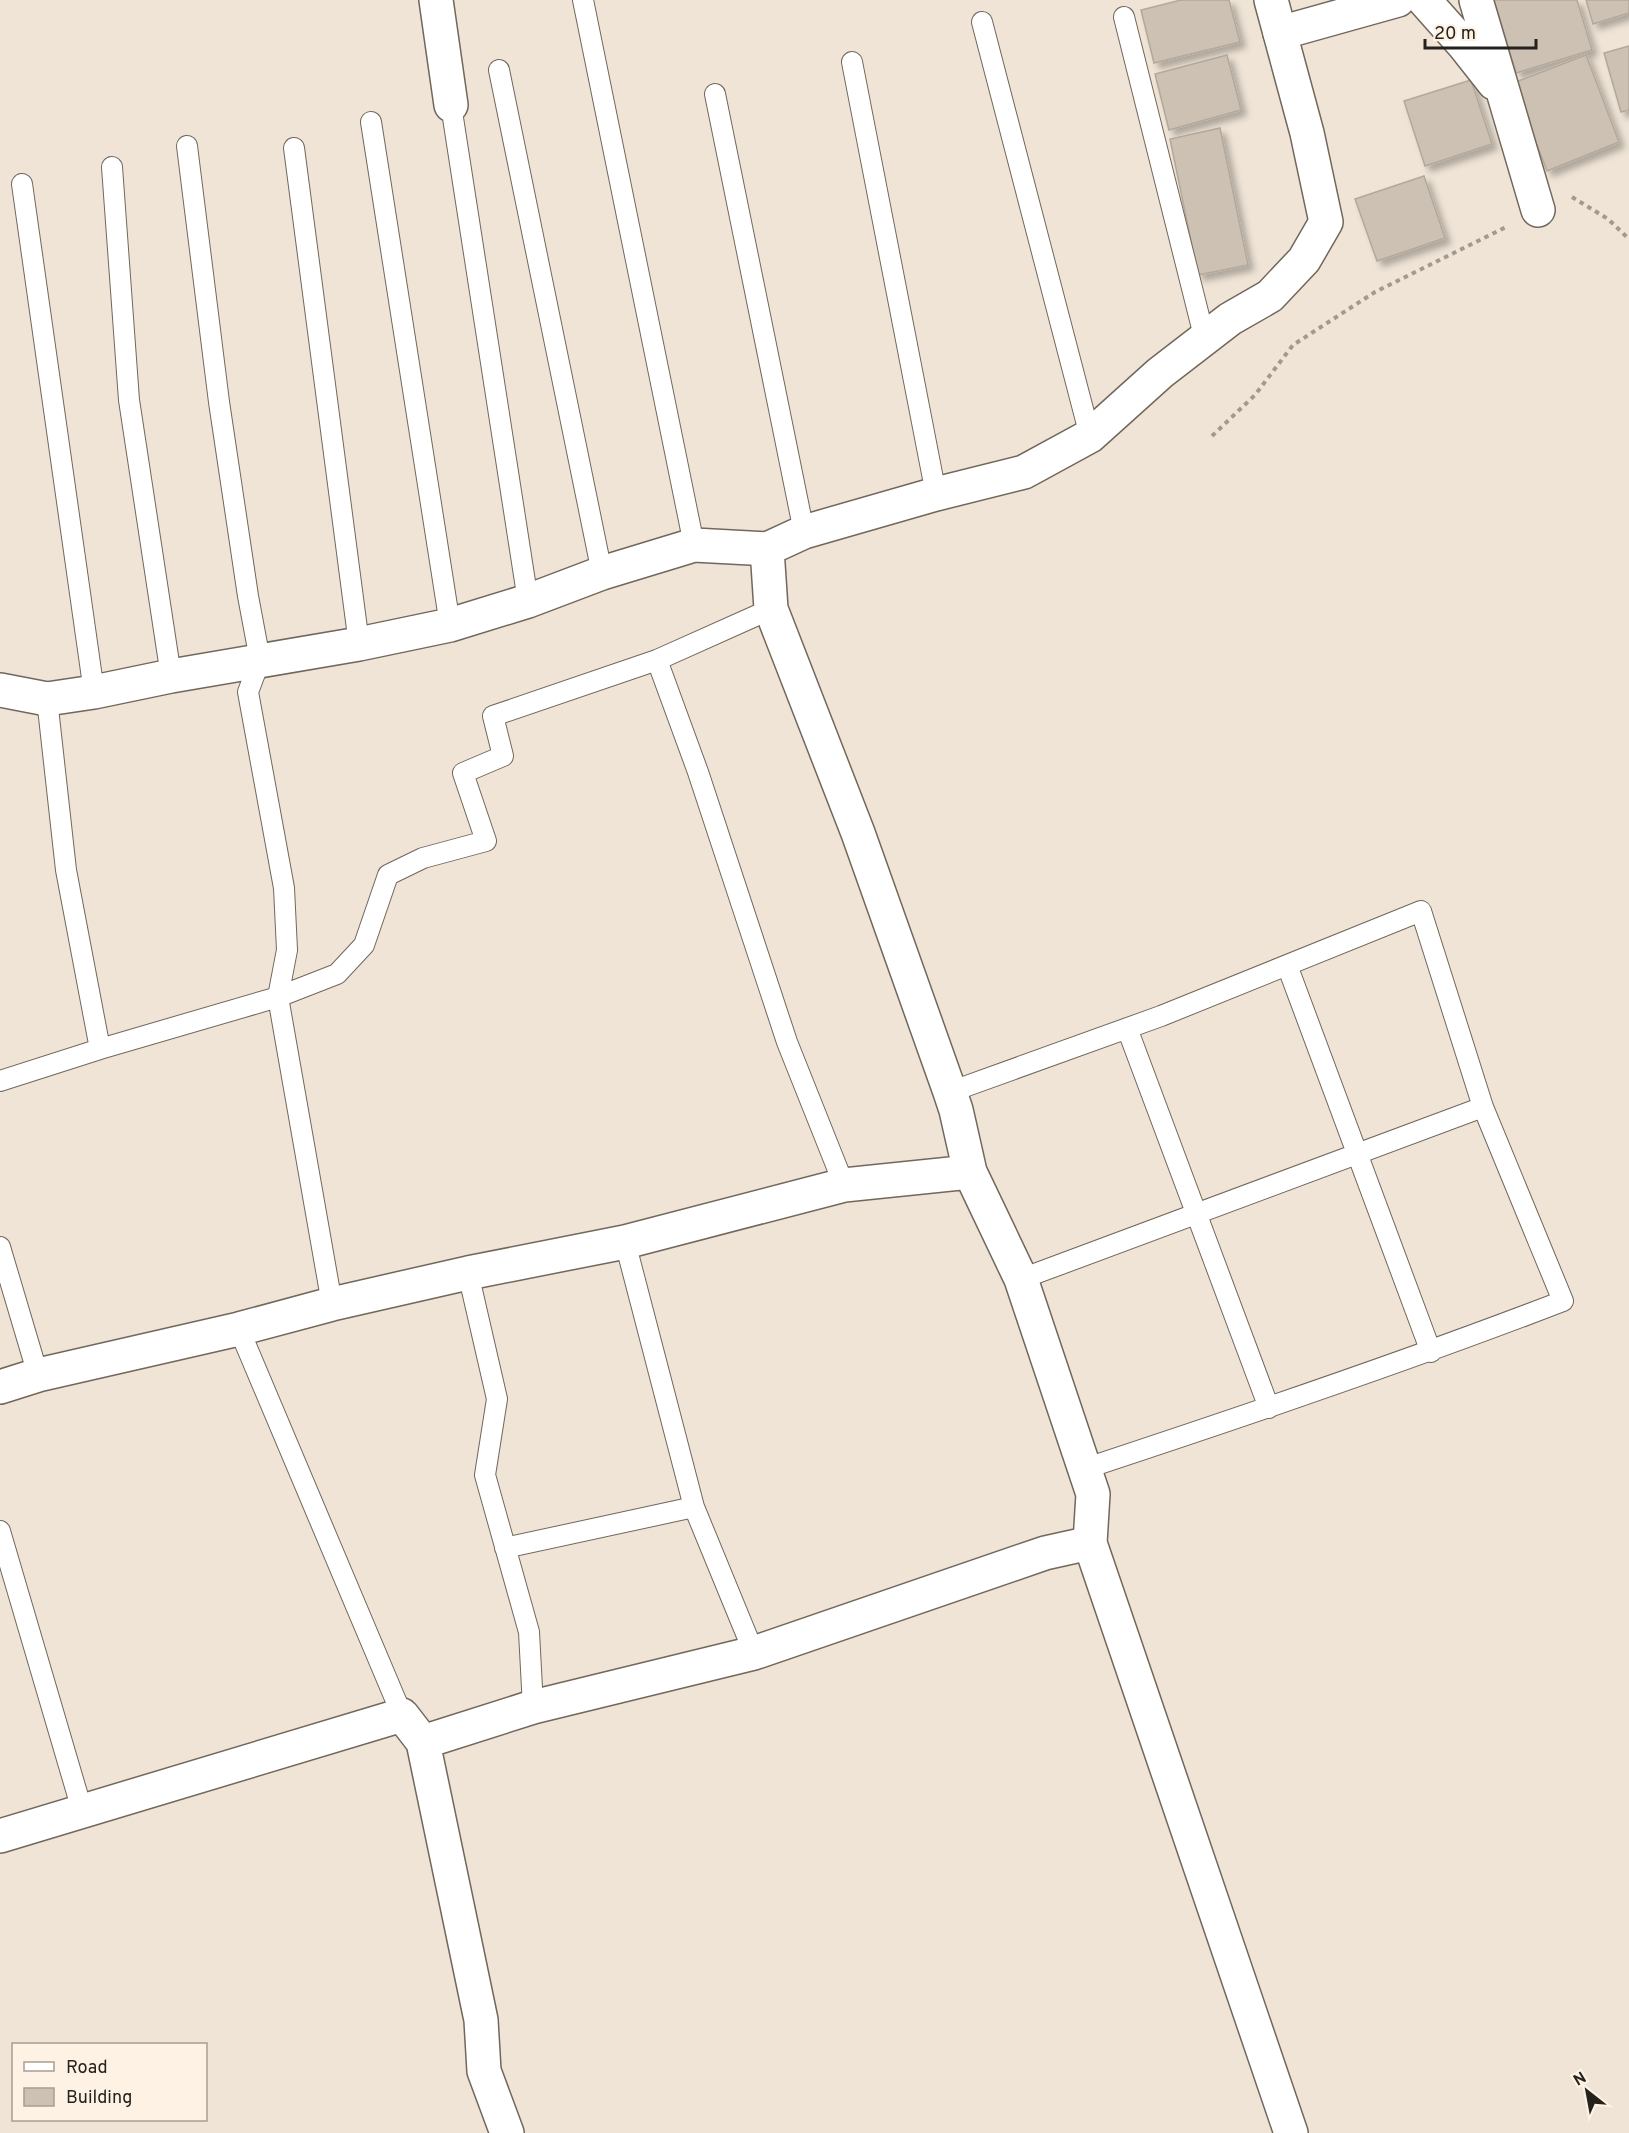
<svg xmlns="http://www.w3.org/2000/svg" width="1629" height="2133" viewBox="0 0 1629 2133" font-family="Overpass,sans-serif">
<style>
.building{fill:#ccc1b3;stroke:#b3a89a;stroke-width:1.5;filter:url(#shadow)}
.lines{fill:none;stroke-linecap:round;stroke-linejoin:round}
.service-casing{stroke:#71675b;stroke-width:22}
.minor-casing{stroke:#71675b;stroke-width:36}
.tertiary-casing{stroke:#71675b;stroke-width:36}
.path{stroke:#a2998f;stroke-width:4;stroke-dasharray:4.5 4.5;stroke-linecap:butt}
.service{stroke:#fff;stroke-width:20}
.minor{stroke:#fff;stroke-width:33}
.tertiary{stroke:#fff;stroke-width:33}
</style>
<defs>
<filter id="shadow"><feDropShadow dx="5.5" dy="5.5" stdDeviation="3" flood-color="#0004"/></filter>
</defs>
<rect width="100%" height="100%" fill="#efe4d6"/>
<path class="building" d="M1181,0h48l11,42 -86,21 -13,-53z
M1494,0h83l15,50 -76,23z
M1586,0h43v13l-36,11z
M1629,46v64l-8,2 -17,-59z
M1227,55l14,55 -72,20 -14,-56z
M1586,55l33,87 -72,29 -34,-88z
M1471,80l21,64 -67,22 -21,-65z
M1220,128l28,137 -50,10 -28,-136z
M1424,176l21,62 -68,23 -22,-62z"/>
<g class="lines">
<defs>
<path id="service" d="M583,0l111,545
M1124,17l81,323
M982,22l108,414
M852,62l84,432
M499,70l103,503
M715,94l89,438
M451,105l77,496
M371,122l79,503
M187,146l32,256 29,194 12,64 -12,32 36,196 3,62 -9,47 54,307
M294,148l65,496
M112,167l17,233 42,276
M22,184l72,508
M657,660l41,112 89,270 57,143
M47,699l19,171 34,179 178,-52 59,-23 27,-29 24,-70 35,-17 63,-17 -23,-68 40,-17 -10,-40 164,-56 114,-51
M1287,965l144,387
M1127,1028l142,380
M0,1081l100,-32
M950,1092l211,-76 260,-105 62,196 80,194c-158,61 -318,115 -479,168
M625,1242l69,265 60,146
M0,1247l38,128
M468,1273l29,126 -12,76 44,157 4,75
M1021,1279l462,-172
M239,1329l163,386
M0,1531l82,279
M505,1548l189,-41"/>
<path id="minor" d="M436,0l15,105
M1424,0l40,45 30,38
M1476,0l62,210
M1280,33l118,-33
M0,690l47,9 47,-7 77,-16 188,-32 91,-19 78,-24 74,-28 92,-28 73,4
M423,1742l58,278 3,51 23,62
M0,1836l402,-121 21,27 110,-35 221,-54 291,-100 45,-10"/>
<path id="tertiary" d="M1271,0l36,133 19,89 -22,38 -34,36 -40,23 -70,54 -70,63 -66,36 -88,22 -132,38 -37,17 4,60 87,224 92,259 6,18 14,62 51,107 72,215 -3,49 201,590
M0,1387l38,-12 201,-46 93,-25 136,-31 157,-31 219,-57 126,-13"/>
</defs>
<use href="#service" class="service-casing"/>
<use href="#minor" class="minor-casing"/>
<use href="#tertiary" class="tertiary-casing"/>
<path class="path" d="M1572,197l36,22 21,20
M1212,436l43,-41 38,-50 82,-53 133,-66"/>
<use href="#service" class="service"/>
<use href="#minor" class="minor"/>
<use href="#tertiary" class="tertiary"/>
</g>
<rect x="12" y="2043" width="195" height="78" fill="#fdf2e3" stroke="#a79e93" stroke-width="1.5"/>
<rect x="24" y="2062" width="30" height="9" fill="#ffffff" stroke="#a79e93" stroke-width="1.5"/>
<text x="66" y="2073" font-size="18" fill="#25211c">Road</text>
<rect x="24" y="2088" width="30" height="18" fill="#ccc1b3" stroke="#a79e93" stroke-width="1.5"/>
<text x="66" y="2103" font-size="18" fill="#25211c">Building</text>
<g transform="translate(1587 2091) rotate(329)" stroke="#fdf2e3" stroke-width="4.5" paint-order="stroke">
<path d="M0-4.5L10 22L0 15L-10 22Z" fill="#25211c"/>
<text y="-9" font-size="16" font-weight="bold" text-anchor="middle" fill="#25211c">N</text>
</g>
<path d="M1425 39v9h111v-9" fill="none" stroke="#25211c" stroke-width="3"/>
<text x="1434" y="39" font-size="18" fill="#25211c" stroke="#fdf2e3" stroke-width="4.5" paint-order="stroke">20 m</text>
</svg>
